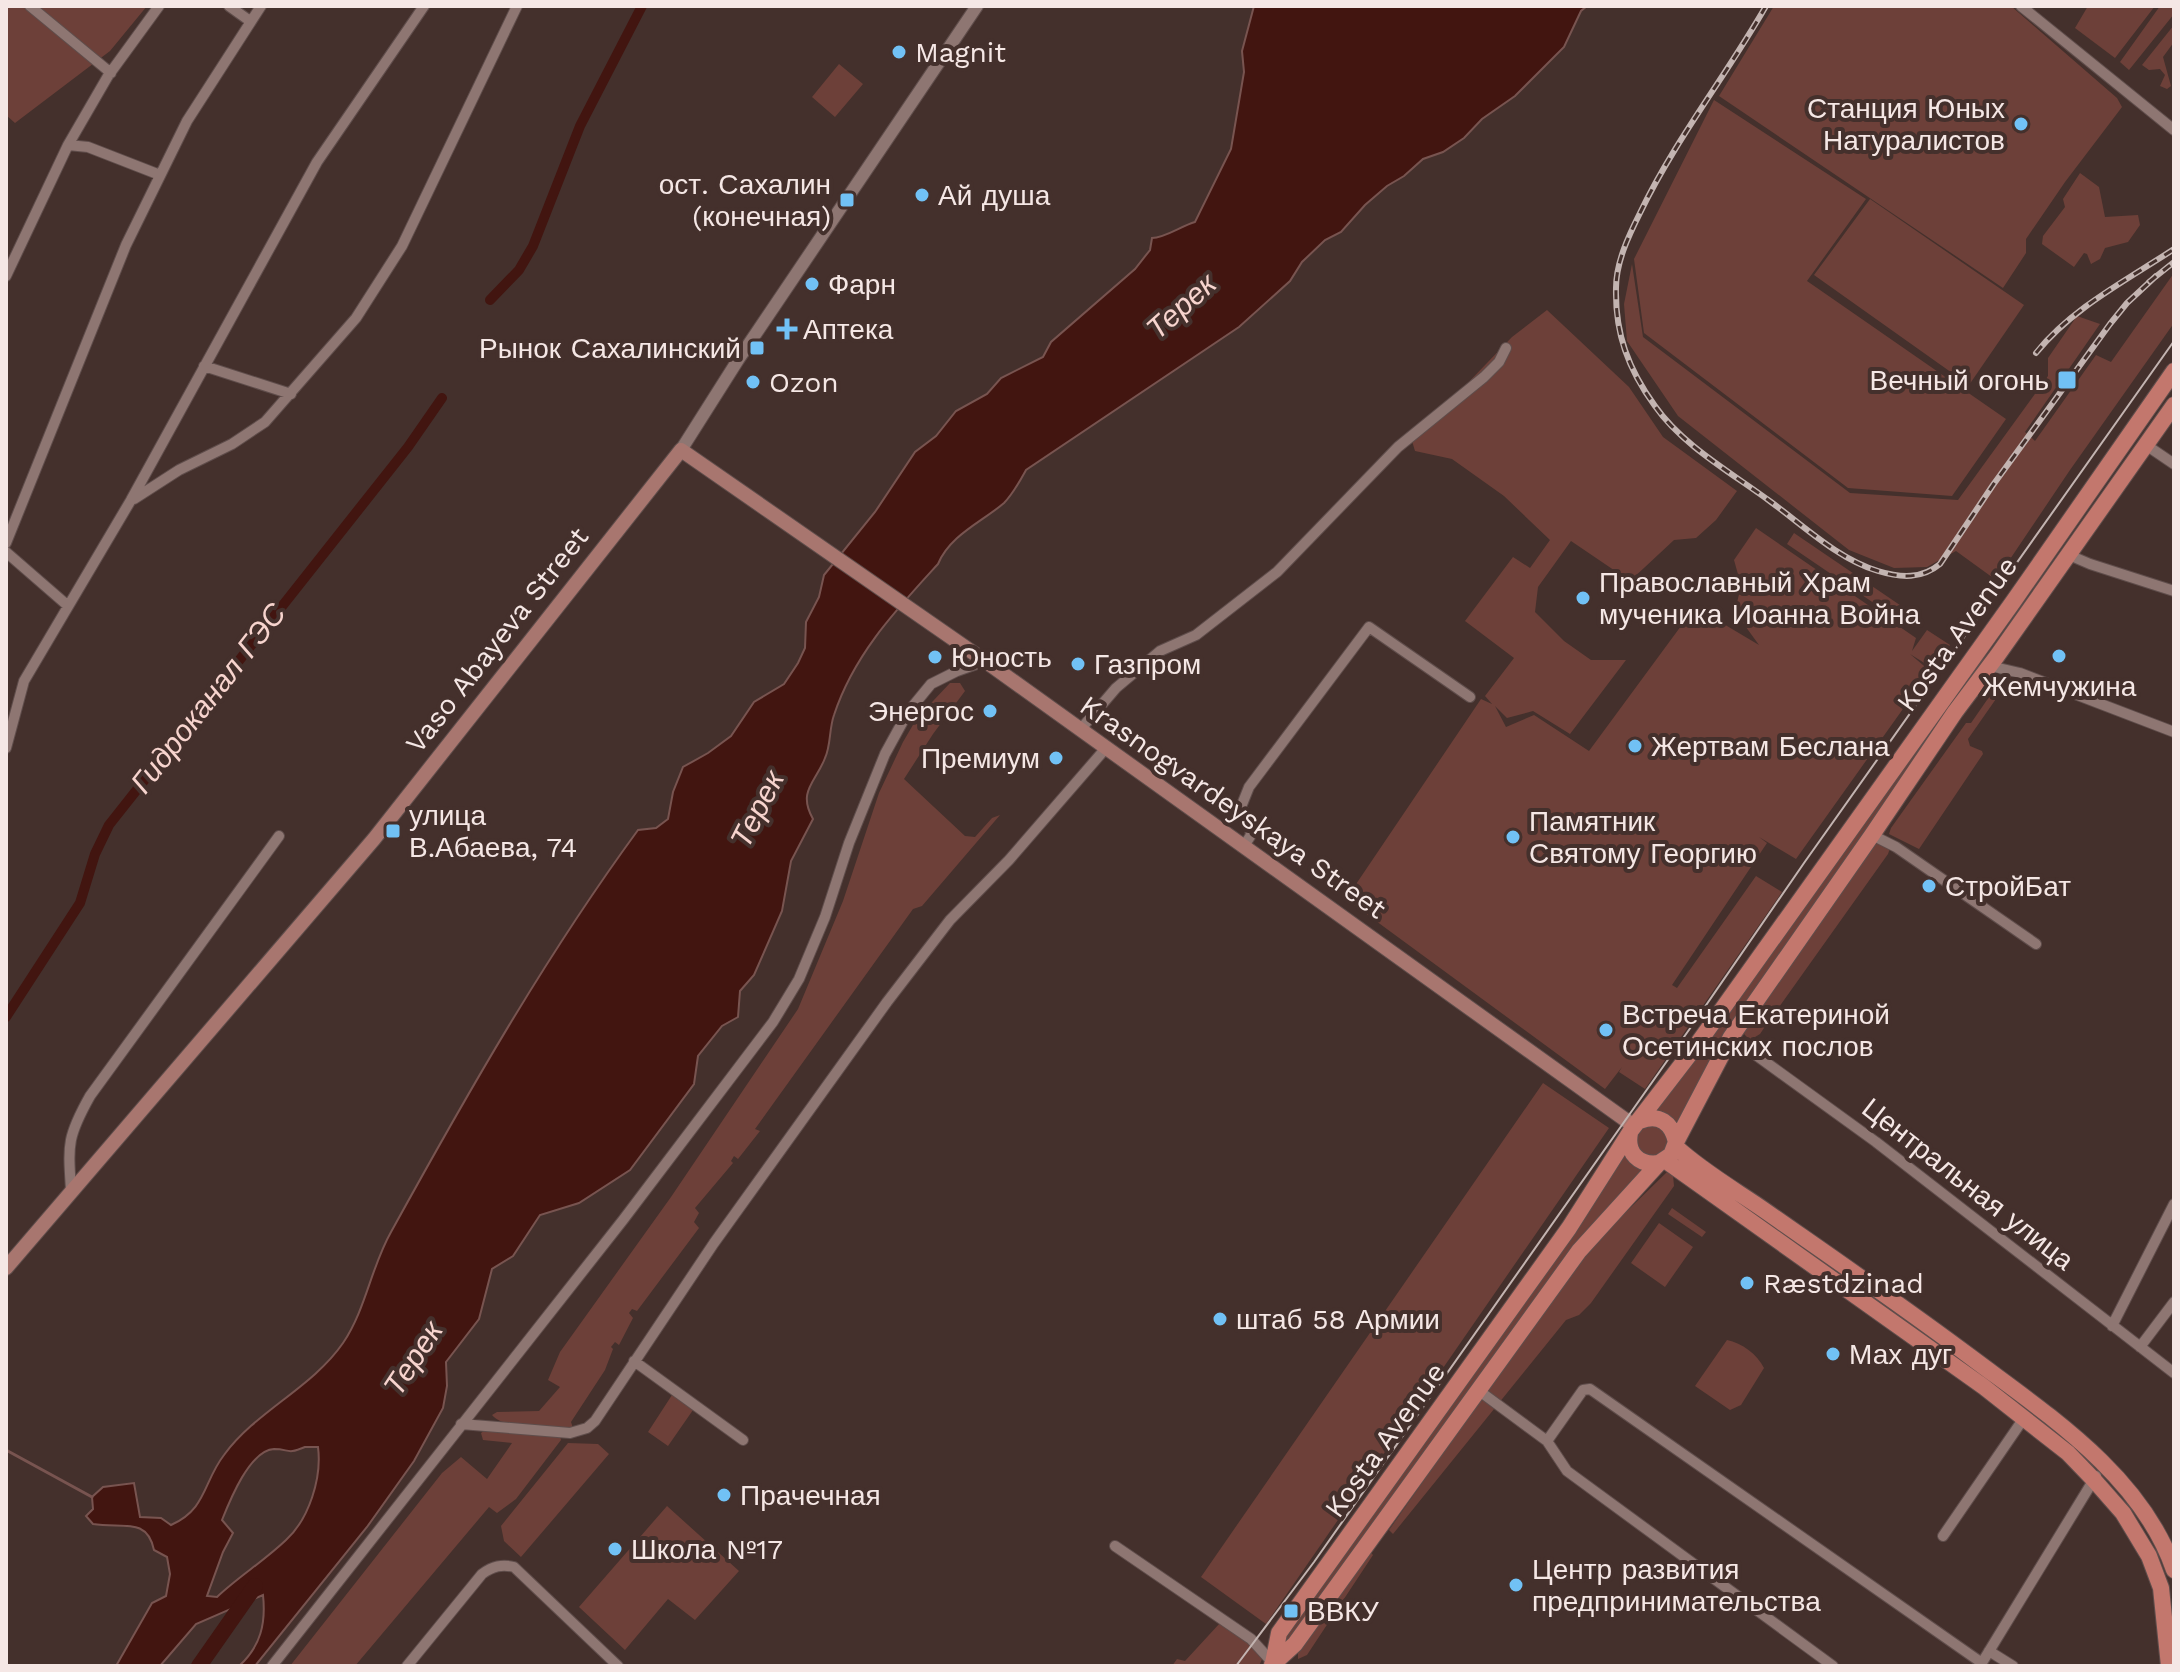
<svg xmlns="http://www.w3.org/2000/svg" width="2180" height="1672" viewBox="0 0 2180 1672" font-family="'Work Sans',sans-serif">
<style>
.green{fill:#6d4039}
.water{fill:#421510;stroke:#785450;stroke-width:2;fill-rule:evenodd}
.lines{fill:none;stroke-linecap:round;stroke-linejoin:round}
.stream{stroke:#785450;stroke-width:3}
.canal{stroke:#421510;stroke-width:10}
.river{stroke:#421510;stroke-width:16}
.minor-casing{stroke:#5f4d4b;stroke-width:12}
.tertiary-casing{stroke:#5f4d4b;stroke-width:14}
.secondary-casing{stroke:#5f4d4b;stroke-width:16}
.primary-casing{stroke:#5f4d4b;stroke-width:18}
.minor{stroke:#8e7672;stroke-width:10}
.tertiary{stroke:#8e7672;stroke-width:12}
.secondary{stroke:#a8766f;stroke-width:14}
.primary{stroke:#c3776d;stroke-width:16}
.tram{stroke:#c3b4b1;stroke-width:2}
.rail-casing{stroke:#c3b4b1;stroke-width:6}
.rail{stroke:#44302c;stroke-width:3;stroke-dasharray:9;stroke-linecap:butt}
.poi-dot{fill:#71c1f5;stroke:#44302c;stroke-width:3}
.labels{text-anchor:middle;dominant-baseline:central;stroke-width:8;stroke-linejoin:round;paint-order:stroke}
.poi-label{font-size:28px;fill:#f5e7e5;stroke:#44302c;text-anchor:start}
.street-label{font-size:28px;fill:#f5e7e5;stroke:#44302c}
.water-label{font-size:30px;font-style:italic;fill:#f7d4ce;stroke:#44302c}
</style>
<rect width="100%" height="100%" fill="#44302c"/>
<path class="green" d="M6,6h141l-37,45 -95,72 -9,-8z
M1774,6h237l106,92 5,9 -57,75 -39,57v14l-23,35 -284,-192z
M2088,6h67l-40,52 -40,-30z
M2160,6h14v8l-45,56 -9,-8z
M2174,25v17l-11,15 8,29 -4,3 -7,-3 5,-11 -5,-6 -11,1 -7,-5z
M839,64l24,20 -28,33 -23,-20z
M1714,100l152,99 -59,82 199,138 -54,77 -104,-8 -204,-155 -10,-74z
M2080,173l19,14 6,30 33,-2 2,10 -12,17 -23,6 -5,11 -9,5 -4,-10 -3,-1 -10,14 -32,-23 1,-8 22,-29 -2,-8z
M1870,199l154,106 -55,80 -155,-110z
M1632,264l11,73 207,156 108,7 90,-124v-18l29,-42 23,8 -75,108 10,9 61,-86 15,7 63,-89v50l-104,147 -74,110 -40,-29 -29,16 -33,1 -45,-18 -171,-134 -51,-75 -3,-37z
M1547,310l82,77 34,50 74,54 -21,29 -20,18 -22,2 -44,41 -59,-40 -33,46 -3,25 29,29 27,19h35l-56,74 -37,-23 -26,7 -12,-12 11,21 28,-12 55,36 106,-144 64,38 -24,-33 6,-27 -7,-25 22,-32 160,110 -4,13 15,-21 23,15 -16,24 -24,-15 20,17 -134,188 -37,-22 8,6 -95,142 5,3 79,-112 26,16 -137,197 -26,-17 3,-5 -17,22 -259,-190 135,-200 11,5 -7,-8 29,-38 -49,-37 48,-64 17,11 20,-28 -46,-44 -52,-37 -37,-8 -3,-10 100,-104z
M1794,533l122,83 -7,11 -122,-83z
M2005,674l7,2 -44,63 2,7 12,5 1,3 -64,95 -30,-15 2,-6 75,-105h5z
M950,683h10l5,8 -32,43 -29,45 61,57 10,1 17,-19 8,-3 -78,91 -9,3 -158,220 5,2 -22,28 -4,-3 -3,5 2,2 -38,45 4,5 -5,9 5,6 -62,83 -5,-2 -3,4 4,5 -14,27 -4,-3 -4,5 2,2 -8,21 -34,52 2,6c-20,-1 -69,2 -81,-13l5,-3 42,-1 21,-24 -12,-7 12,-28 111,-155 127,-188 45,-108 36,-108 24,-51 14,-24z
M1942,714l4,3 -269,413 -25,-17z
M1876,840l14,8 -2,6 -114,160 -14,-10z
M1755,1013l13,9 -8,12 -10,6 -6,-6z
M1543,1083l66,45 -343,496 -65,-47z
M1637 1141a15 15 0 1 1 30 0a15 15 0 1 1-30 0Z
M1626,1151l18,17 -354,474 -7,-5z
M1667,1172l6,3 1,11 -83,117 -12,12 -13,5 -173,214 -4,-4 193,-275z
M1672,1208l34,24 -4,5 -34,-23z
M1659,1223l34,24 -28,40 -34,-24z
M1727,1340c15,3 30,14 37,28l-23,37 -11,5 -35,-24z
M672,1395l21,15 -25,36 -20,-14z
M485,1430l75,6 1,4 -45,59 -19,14 -8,-6 -134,159h-65l152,-193 19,-16 26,22 25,-36 -29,-3 -2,-7z
M568,1443l30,1 11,10 -88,103 -17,-16 -3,-15z
M667,1506l72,65 -44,49 -27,-21 -43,51 -46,-43z
M1371,1553l2,2 -66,100 -9,4v-7l69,-98z
M1220,1623l27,16 16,18 -4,9h-87l5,-7 8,2z"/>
<path class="water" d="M1254,6h333l-6,5 -17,36 -49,49 -33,23 -18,19 -21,14 -20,7 -19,17 -17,10 -22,19 -24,27 -16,8 -23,22 -12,19 -51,46 -213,143c-6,11 -13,24 -22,33 -22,19 -54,32 -66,61 -42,46 -84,90 -104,151 -5,14 -3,30 -9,43 -9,24 -28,33 -12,61l-22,42 -9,50 -28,64 -14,16 -2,26 -16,9 -24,30 -4,28 -64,86 -51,33 -39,12 -27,41 -21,13 -13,50 -33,43 1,24 -4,22 -29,53 -47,66 -112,139h-16c22,-20 27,-43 24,-71l-67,29 -36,42h-44l36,-63 14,-7 4,-22 -3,-17 -13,-7c-7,-34 -33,-21 -61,-26l-7,-8 7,-7 -1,-12 11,-10 31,-4 6,34 21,1 10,7c36,-16 32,-43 53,-70 32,-44 88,-67 119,-112 23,-34 28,-76 48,-111 76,-138 154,-275 247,-402l18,-2 12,-9 5,-27 10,-25 25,-14 23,-17 23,-34 30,-18 14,-21 7,-15 1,-26 13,-25 5,-22 51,-63 40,-60 21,-16 20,-25 31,-17 14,-16 42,-21 8,-15 84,-73 15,-19 2,-12c13,0 29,-12 43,-16l36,-73 13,-77 -2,-21zM305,1447h13c4,31 -9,72 -32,93 -22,21 -48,37 -69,57l-10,-1 16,-44 10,-19 -11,-13c8,-20 28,-70 52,-71 16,0 12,6 31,-2z"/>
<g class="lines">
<path class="stream" d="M6,1450l86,47"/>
<path class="canal" d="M490,300l29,-30 14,-24 47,-120 62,-120
M6,1017l74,-114 15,-49 14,-29 299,-378 34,-49"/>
<path class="river" d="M199,1666l56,-80"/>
<defs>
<path id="minor" d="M30,6l81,67
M229,6l21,15
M2021,6l153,124
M68,145l20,2 72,28
M6,276l62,-131 40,-69 51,-70
M204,366l87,28
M2146,445l28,19
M134,499l45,-29 53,-26 33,-22 91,-104 46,-72 115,-240
M6,543l120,-298 61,-124 74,-115
M6,552l61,53
M2069,555l21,9 84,27
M1990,666l30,7 154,59
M1080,730l36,-42 44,-37 36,-16 81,-63 121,-125 86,-70 15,-15 7,-14
M6,748l18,-67 107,-181 186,-338 107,-156
M1872,835l24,12 140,97
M1244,846l7,-11 -3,-17 -7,-11 8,-20 120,-160 101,70
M1731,1037l145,105 298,231
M71,1190c-3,-46 -4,-53 19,-94l189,-260
M2112,1326l62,-122
M2140,1347l34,-45
M634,1361l109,79
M1478,1390l69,51 20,30 266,195
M461,1424l109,9 17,-5 8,-7 119,-178 173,-241 63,-82 59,-60 97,-112
M1547,1441l36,-51 7,-1 392,274
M1943,1536l81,-118
M1115,1546l136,93 22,24
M1989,1651l24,15
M272,1666l351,-446 150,-198 26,-43 26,-62 24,-74 36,-89 23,-42 23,-28 26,-13 28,-10
M407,1666l75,-92c11,-8 20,-10 32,-7l104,99
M1980,1666l116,-190"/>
<path id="tertiary" d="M681,450l57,-90 239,-354"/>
<path id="secondary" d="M6,1268l368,-429 307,-389 304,211 649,465"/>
<path id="primary" d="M1630,1133c-4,20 9,33 29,30
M1676,1142l55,-105 141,-202 83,-123 42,-56 177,-251
M1676,1147c26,24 59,43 88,63 70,49 140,97 208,148 76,57 170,118 202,212
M1666,1161l318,226 84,66 26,27 29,33 26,43 12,32 8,78
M1273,1663l6,-30 290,-405 63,-99 64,-83 317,-444 161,-231
M1272,1665l23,-21 284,-393 80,-88 12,-8 5,-13c-4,-19 -17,-29 -36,-21"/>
</defs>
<use href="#minor" class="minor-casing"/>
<use href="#tertiary" class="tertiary-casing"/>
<use href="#secondary" class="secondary-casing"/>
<use href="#primary" class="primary-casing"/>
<use href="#minor" class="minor"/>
<use href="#tertiary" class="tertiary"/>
<use href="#secondary" class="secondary"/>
<use href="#primary" class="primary"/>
<path class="tram" d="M1236,1666l78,-104 377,-535 113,-164 370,-522"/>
<defs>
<path id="rail" d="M1766,6c-40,70 -91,134 -126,207 -11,22 -24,49 -24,75 -1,45 12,81 39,118 28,40 77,67 116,96 33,24 67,57 107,69 23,7 44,8 62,-7l53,-79 117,-161 17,-21 29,-27
M2149,282l25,-20
M2036,353c36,-45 91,-73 138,-104"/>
</defs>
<use href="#rail" class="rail-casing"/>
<use href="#rail" class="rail"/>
</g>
<g class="poi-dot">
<circle cx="899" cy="52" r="8"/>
<circle cx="2021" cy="124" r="8"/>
<circle cx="922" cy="195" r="8"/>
<rect x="839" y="192" width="16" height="16" rx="4"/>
<circle cx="812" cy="284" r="8"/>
<path d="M783 317h8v8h8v8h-8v8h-8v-8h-8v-8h8z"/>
<rect x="749" y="340" width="16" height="16" rx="4"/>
<rect x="2057" y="370" width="20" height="20" rx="4"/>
<circle cx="753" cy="382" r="8"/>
<circle cx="1583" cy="598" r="8"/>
<circle cx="2059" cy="656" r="8"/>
<circle cx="935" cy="657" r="8"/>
<circle cx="1078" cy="664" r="8"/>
<circle cx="990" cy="711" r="8"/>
<circle cx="1635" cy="746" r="8"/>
<circle cx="1056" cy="758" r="8"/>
<rect x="385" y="823" width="16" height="16" rx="4"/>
<circle cx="1513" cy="837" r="8"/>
<circle cx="1929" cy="886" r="8"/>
<circle cx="1606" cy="1030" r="8"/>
<circle cx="1747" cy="1283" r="8"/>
<circle cx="1220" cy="1319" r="8"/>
<circle cx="1833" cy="1354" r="8"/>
<circle cx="724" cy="1495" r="8"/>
<circle cx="615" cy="1549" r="8"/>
<circle cx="1516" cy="1585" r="8"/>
<rect x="1283" y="1603" width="16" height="16" rx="4"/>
</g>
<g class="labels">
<g class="poi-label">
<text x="915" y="52">Magnit</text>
<text x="2005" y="108" text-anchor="end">Станция Юных<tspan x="2005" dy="32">Натуралистов</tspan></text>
<text x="831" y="184" text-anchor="end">ост. Сахалин<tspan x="831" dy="32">(конечная)</tspan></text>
<text x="938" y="195">Ай душа</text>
<text x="828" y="284">Фарн</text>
<text x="803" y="329">Аптека</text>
<text x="741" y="348" text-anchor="end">Рынок Сахалинский</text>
<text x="2049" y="380" text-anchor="end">Вечный огонь</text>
<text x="769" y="382">Ozon</text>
<text x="1599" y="582">Православный Храм<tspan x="1599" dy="32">мученика Иоанна Война</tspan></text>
<text x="951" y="657">Юность</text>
<text x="1094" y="664">Газпром</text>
<text x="2059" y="686" text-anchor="middle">Жемчужина</text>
<text x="974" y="711" text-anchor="end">Энергос</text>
<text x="1651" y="746">Жертвам Беслана</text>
<text x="1040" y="758" text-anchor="end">Премиум</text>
<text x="409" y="815">улица<tspan x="409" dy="32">В.Абаева, 74</tspan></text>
<text x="1529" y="821">Памятник<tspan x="1529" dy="32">Святому Георгию</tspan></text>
<text x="1945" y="886">СтройБат</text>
<text x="1622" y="1014">Встреча Екатериной<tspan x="1622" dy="32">Осетинских послов</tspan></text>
<text x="1763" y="1283">Ræstdzinad</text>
<text x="1236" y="1319">штаб 58 Армии</text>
<text x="1849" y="1354">Мах дуг</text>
<text x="740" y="1495">Прачечная</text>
<text x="631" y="1549">Школа №17</text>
<text x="1532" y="1569">Центр развития<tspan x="1532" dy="32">предпринимательства</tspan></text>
<text x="1307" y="1611">ВВКУ</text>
</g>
<g class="street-label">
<text transform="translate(1957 634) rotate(-54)">Kosta Avenue</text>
<text transform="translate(497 640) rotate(-52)">Vaso Abayeva Street</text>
<text transform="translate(1233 807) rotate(35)">Krasnogvardeyskaya Street</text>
<text transform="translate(1968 1184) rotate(38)">Центральная улица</text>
<text transform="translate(1385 1440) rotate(-54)">Kosta Avenue</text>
</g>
<g class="water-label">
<text transform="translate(1181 306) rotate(-42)">Терек</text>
<text transform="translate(208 698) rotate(-52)">Гидроканал ГЭС</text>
<text transform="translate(757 809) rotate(-63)">Терек</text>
<text transform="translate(413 1358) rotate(-57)">Терек</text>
</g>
</g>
<rect width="2180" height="1672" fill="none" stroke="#f5e7e5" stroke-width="16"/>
</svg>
